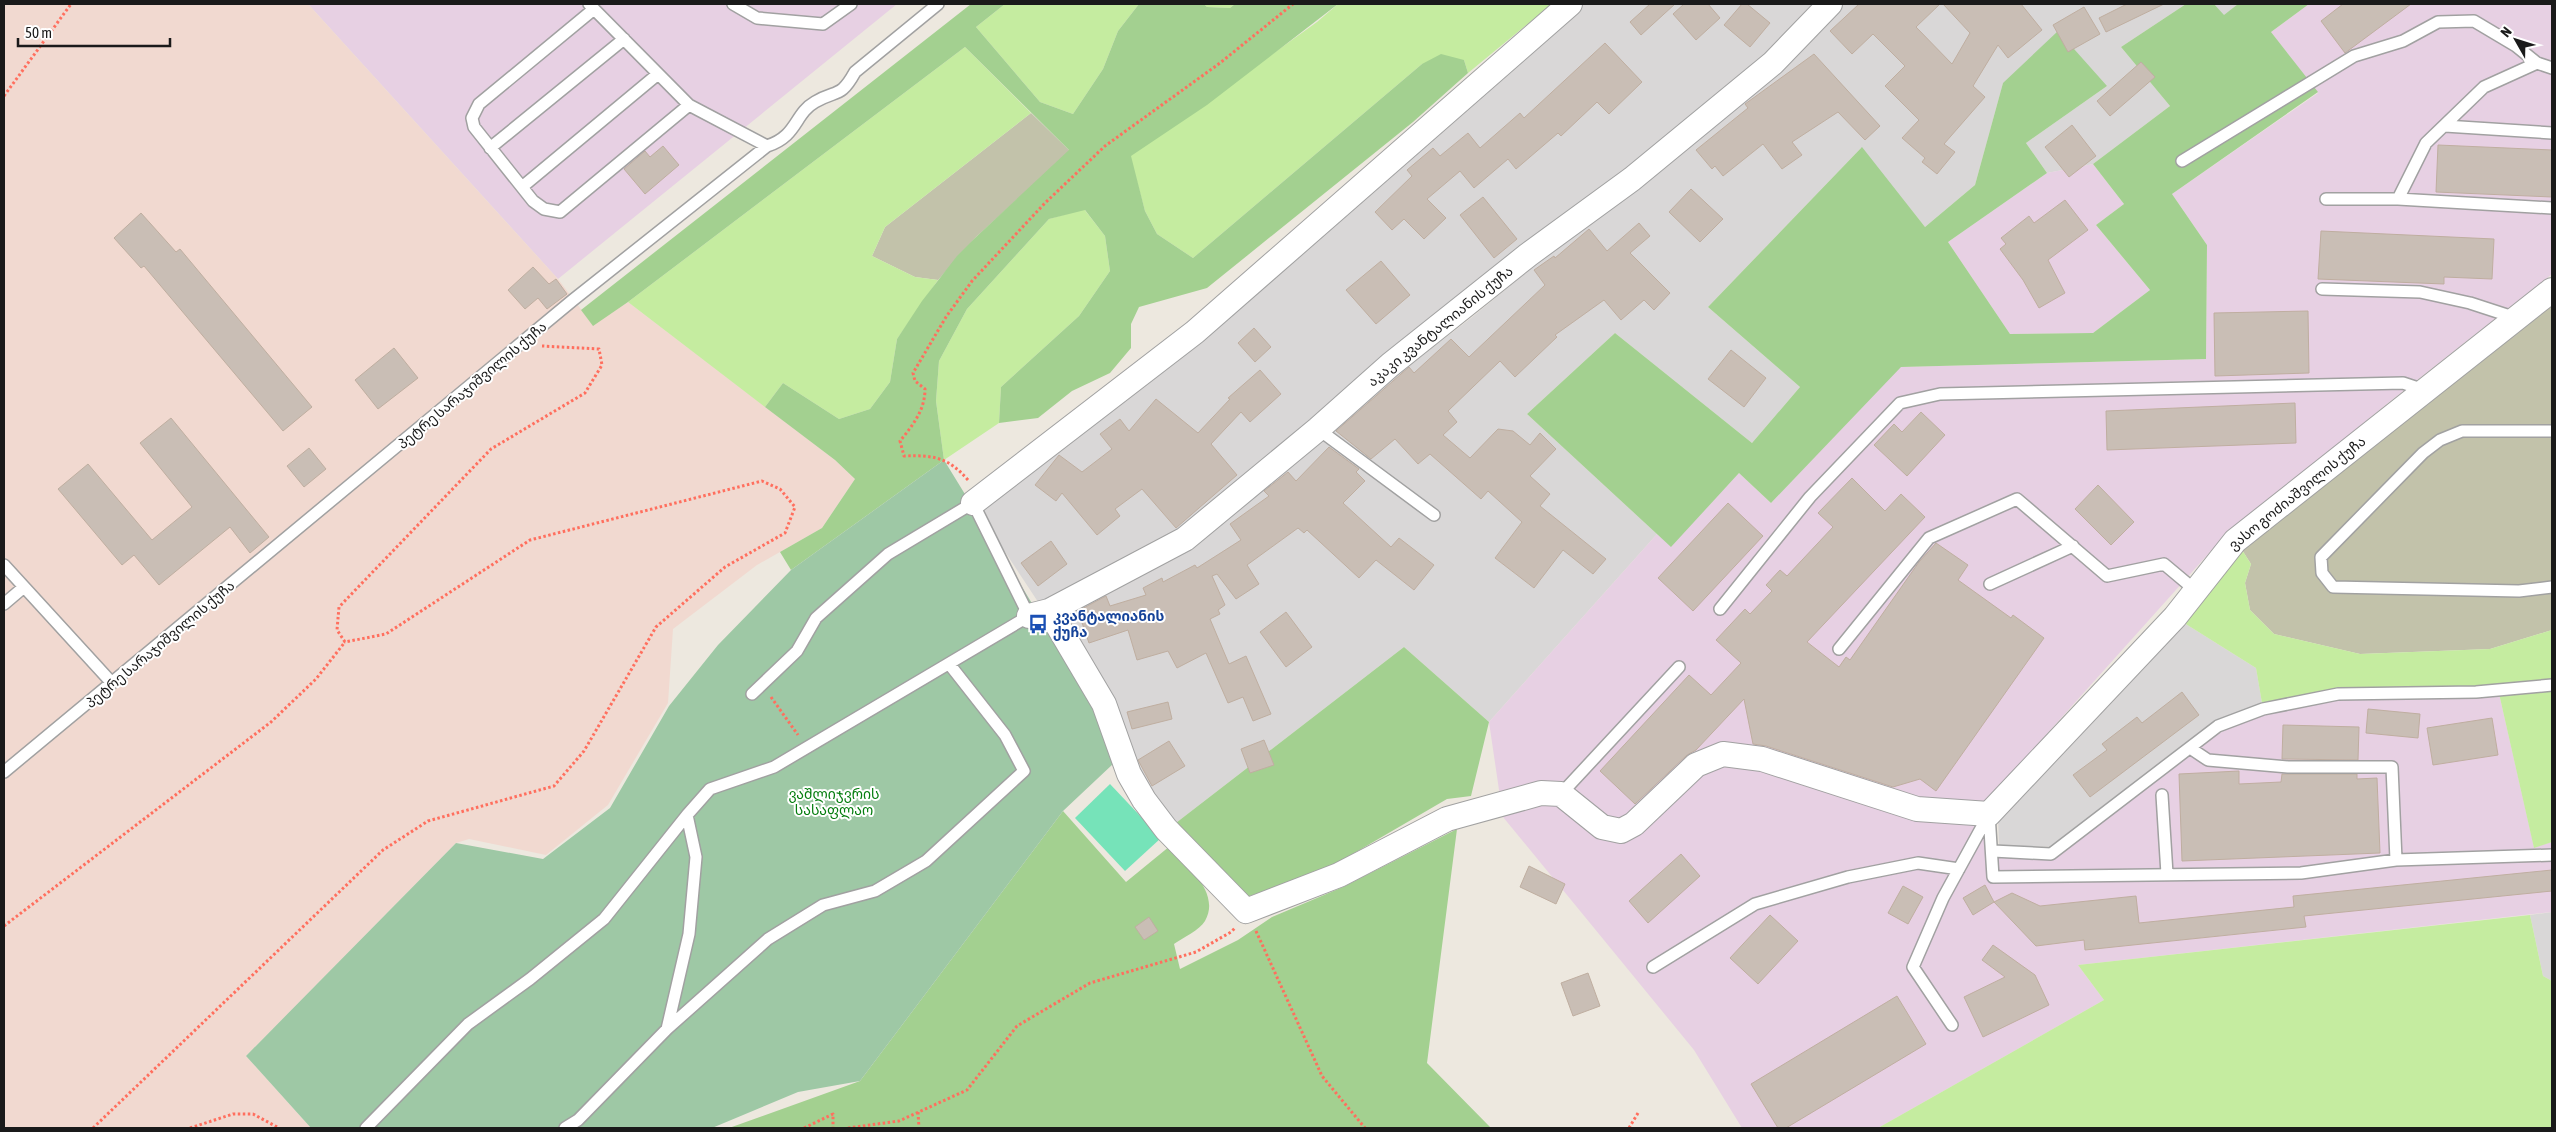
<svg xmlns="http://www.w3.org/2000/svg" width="2556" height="1132" viewBox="0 0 2556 1132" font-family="'Asap Condensed','Noto Sans Georgian',sans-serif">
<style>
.residential{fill:#d9d7d7}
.industrial{fill:#e7d0e3}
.military{fill:#f1d9d0}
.construction{fill:#c2c2aa}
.grass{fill:#c5eca0}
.forest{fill:#a3d090}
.cemetery{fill:#9ec8a5}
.pitch{fill:#76e3b9}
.building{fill:#c9beb5;stroke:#bfaea0}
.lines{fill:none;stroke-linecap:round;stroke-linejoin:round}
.lane-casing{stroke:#a1a1a1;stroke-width:14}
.street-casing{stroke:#a1a1a1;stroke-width:26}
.path{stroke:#ff6f5e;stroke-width:3;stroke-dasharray:2.5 2.5;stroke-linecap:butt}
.lane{stroke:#fff;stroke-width:11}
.street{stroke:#fff;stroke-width:24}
.labels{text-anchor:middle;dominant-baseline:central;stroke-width:4;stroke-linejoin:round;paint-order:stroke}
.street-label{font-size:14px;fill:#1a1a1a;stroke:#fff}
.transit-label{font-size:14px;font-weight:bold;fill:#164399;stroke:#fff;text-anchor:start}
.park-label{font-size:14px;fill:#047d0e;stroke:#fff}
</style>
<rect width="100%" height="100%" fill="#ede8df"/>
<path class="residential" d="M1570,4h260l-645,535 -141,72 -71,-108z
M1835,4h351l-65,43 49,59 -77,58 -46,9 -21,-30 81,-57 -104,-3 -28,102 -50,42 -64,-79 -153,159 92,80 -48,56 -137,-110 -88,81 130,120 -168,188 -85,-75 -232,179 -22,-27 -92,-187 268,-182 145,-112 302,-248z
M2214,4h24l-14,12z
M2181,621l75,47 7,41 -80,39 -118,99 -66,-1 -1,-29z
M2552,912v69l-9,-5 -13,-61z"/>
<path class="industrial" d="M308,4h589l-339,275z
M2309,4h243v270l-164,129 -170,140 -234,261 5,10 4,37 58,3 142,-106 70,-39 75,-15 160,-5 36,158 18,-5v70l-474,53 26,35 -226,128h-136l-48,-78 -191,-233 -14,-95 168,-188 14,12 68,-73 32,30 129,-136 306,-8 1,-114 -35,-51 146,-101 -47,-61z
M2093,164l31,40 -28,21 54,65 -57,43 -83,1 -62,-92 99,-69z"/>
<path class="military" d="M4,4h304l250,275 35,46 35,-23 207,158 20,19 -33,49 -65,37 -84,64 -5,74 -60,102 -62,50 -77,-16 -13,4 -210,213 65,72h-307z"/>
<path class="construction" d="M1031,113l39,38 -94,86 -38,43 -23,-3 -43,-21 13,-29z
M2552,304v326l-62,19 -130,5 -86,-20 -24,-24 -5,-27 6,-19 -9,-14z"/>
<path class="grass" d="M1005,4h134l-21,27 -15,38 -30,45 -33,-12 -64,-75z
M1204,4h31l-5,4 -23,-1z
M1338,4h214l-84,69 -4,-13 -42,4 -229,194 -36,-24 -12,-23 -15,-55 187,-134z
M965,47l66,66 -146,114 -13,29 43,21 23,3 -41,59 -7,43 -20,27 -31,10 -56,-36 -18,24 -137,-105z
M1084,209l21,27 5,35 -31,45 -78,71 -2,36 -55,37 -8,-59 3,-40 28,-52 82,-90z
M2242,550l9,14 -6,19 5,27 24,24 86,20 130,-5 62,-19v212l-18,6 -36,-159 -160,5 -75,15 -7,-41 -75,-47z
M2530,915l13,61 9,5v147h-674l226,-128 -26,-35z"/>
<path class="forest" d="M971,4h34l-29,23 64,75 33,12 30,-45 15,-38 21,-27h65l3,3 23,1 5,-4h103l-131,101 -76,51 14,55 12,23 36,24 229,-194 19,-10 23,6 4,13 -55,49 -206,166 -68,19 -8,17v24l-21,25 -38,18 -34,27 -39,5 2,-36 78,-71 31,-45 -5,-35 -20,-26 -36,9 -82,90 -28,52 -3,40 8,59 -153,110 -11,-18 42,-24 33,-49 -20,-19 -70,-53 18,-24 56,36 31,-10 20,-27 7,-43 25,-38 35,-45 19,-19 93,-87 -104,-103 -337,255 -35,24 -12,-16z
M2186,4h28l10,11 14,-11h71l-38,28 47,60 -146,102 35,51 -1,114 -305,8 -130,136 -32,-30 -68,74 -144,-133 88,-81 137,110 48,-56 -92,-80 154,-160 63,80 50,-42 28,-102 55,-52 49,55 -81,57 21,30 -99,69 62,92 83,-1 57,-43 -54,-65 28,-21 -31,-40 77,-58 -49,-59z
M1404,647l85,75 -18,74 -24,3 -115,67 -85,31 -75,-71z
M1063,811l63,71 44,-36c17,20 51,47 35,75 -5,9 -23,17 -31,23l6,25 58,-29 34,-23 71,-30 114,-58 -30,234 64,65h-762l131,-47z"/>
<path class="cemetery" d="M944,460l146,238 23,66 -50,47 -203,270 -62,11 -86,36h-401l-65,-72 210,-213 87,16 67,-51 59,-102 49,-61 73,-75z"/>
<path class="pitch" d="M1110,784l51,54 -36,33 -50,-53z"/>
<path class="building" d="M1650,4h25l-34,31 -11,-13z
M1684,4h24l12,14 -24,22 -23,-26z
M1742,4h5l23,19 -20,24 -26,-22z
M1859,4h81l-24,23 36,37 18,-31 -27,-29h78l21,26 -34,28 -10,-13 -25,41 12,11 -41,47 11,8 -18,22 -15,-12 3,-4 -23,-20 17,-18 -34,-34 20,-20 -32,-32 -21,20 -22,-23z
M2127,4h37l-58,28 -7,-14z
M2343,4h68l-66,49 -24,-32z
M2084,7l16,27 -32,18 -15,-27z
M1605,43l37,39 -33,32 -12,-12 -36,34 -3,-3 -42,36 -8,-10 -34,29 -14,-17 -33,28 19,19 -22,21 -20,-20 -12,11 -17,-18 37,-36 -5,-6 26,-22 7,8 28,-23 12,15 40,-35 4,5z
M1814,54l66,72 -15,14 -27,-28 -46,30 10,13 -20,14 -19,-25 -40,32 -8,-10 -3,3 -16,-19 52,-42 -3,-4z
M2141,62l14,15 -45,39 -13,-15z
M2072,125l24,31 -27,21 -24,-30z
M2438,145l114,5v47l-116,-5z
M663,146l16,19 -34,29 -21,-25 21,-18 5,6z
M1691,189l32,30 -23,23 -31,-30z
M1483,197l34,42 -23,19 -34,-43z
M2065,200l23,30 -40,30 17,33 -26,15 -16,-28 -23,-31 6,-5 -5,-6 28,-22 5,7z
M141,213l35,39 4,-3 132,158 -29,24 -139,-165 -3,2 -27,-30z
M1639,223l11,13 -20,17 40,40 -16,17 -10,-10 -23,20 -17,-20 -49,35 2,2 -42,40 -15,-16 -52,50 9,11 -14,13 27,23 28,-29 15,2 17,14 10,-12 16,16 -26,27 20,18 -10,12 66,53 -13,15 -30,-24 -29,38 -39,-30 27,-36 -34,-31 -7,8 -51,-45 -12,10 -23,-25 -24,20 -35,-28 73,-64 5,6 37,-34 18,18 76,-72 -11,-15 20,-14 1,2 34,-29 18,22z
M2321,231l173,8 -2,40 -48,-2v7l-126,-5z
M1381,261l29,34 -34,29 -30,-34z
M533,267l16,17 7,-5 11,15 -20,15 -9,-11 -13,11 -17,-19z
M2308,311l1,62 -94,3 -1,-63z
M1254,328l17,19 -16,15 -17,-19z
M394,348l24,30 -40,31 -23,-29z
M1731,350l35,28 -22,29 -36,-28z
M1260,370l21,24 -31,28 -9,-10 -30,32 26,31 -61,53 -34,-39 -27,20 5,7 -23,19 -35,-42 -6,8 -21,-16 24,-30 23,17 30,-23 -12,-15 20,-15 9,12 27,-32 42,34 32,-34 -2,-1z
M2295,403l1,40 -189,7 -1,-39z
M1921,412l24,23 -38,41 -33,-31 20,-21 8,8z
M171,418l98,119 -19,16 -20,-26 -71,58 -25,-30 -12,10 -64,-76 30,-25 64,76 40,-33 -52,-64z
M1329,447l30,22 -3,3 9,9 -22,22 48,44 8,-9 35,27 -20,25 -38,-30 -17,18 -52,-48 -3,3 -6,-5 -51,37 12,19 -23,15 -19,-25 -5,2 13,29 -7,5 2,4 -10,5 19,45 17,-8 25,58 -18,7 -10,-24 -15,6 -22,-50 -29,15 -9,-17 -31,9 -9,-30 -39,13 -11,-32 28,-15 4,10 36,-11 -3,-7 19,-10 1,4 32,-17 2,3 44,-28 -11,-16 39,-28 -5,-5 24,-19 8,9z
M309,448l17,21 -22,18 -17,-21z
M1852,478l33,33 16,-17 24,23 -118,125 32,25 7,-10 4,3 69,-98 17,-19 32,22 -10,15 53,38 2,-3 31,23 -108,153 -16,-12 -27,8 -127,-41 -13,-2 -9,-45 -48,51 -9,5 -52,49 -35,-33 89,-96 22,20 30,-32 -25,-23 29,-31 5,5 22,-23 -6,-6 14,-15 7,6 46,-49 -15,-14z
M2098,485l36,37 -23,23 -36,-36z
M1728,503l35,33 -70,75 -35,-33z
M1051,541l16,23 -29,22 -17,-23z
M1286,612l26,35 -26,20 -26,-35z
M2182,692l17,23 -109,82 -17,-22 34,-25 -5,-6 35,-27 5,6z
M1168,702l4,17 -40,10 -5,-17z
M2368,709l52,5 -2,24 -52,-5z
M2492,718l6,37 -65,10 -6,-37z
M2283,725l76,2 -1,33 -76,-1z
M1264,740l10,25 -24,8 -9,-24z
M1169,741l16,25 -33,20 -14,-26z
M2239,771v13l42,-2 1,-8h75v5l20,-1 3,75 -198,8 -3,-87z
M1681,854l19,22 -52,47 -19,-22z
M1529,866l36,18 -9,20 -36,-17z
M2552,870v21l-248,25 2,11 -221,23 -1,-10 -48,6 -42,-44 18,-9 28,13 96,-10 3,27 155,-16 -1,-11z
M1985,885l9,17 -21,13 -10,-17z
M1903,886l20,11 -15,27 -20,-11z
M1770,915l28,26 -40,43 -28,-26z
M1149,917l9,14 -14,9 -9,-13z
M1993,945l42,30 14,30 -66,32 -19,-40 41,-20 -23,-17z
M1588,973l12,33 -27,10 -12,-33z
M1897,996l29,48 -140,84h-8l-27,-44z"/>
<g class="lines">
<defs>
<path id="lane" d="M589,4l100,101 78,41
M733,4l24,14 66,6 28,-20
M594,9l-115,95 -7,14 2,9 59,74 11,8 16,3 129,-107
M2445,126l107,7
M490,148l134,-109
M2182,161l172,-105 49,-15 35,-19 36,-1 42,25 21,17 15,5
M522,187l136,-113
M2326,199h72l154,9
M2398,199l28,-56 58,-56 53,-24
M2322,289l98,3 50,11 46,15
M1318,429l116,86
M2552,431h-90l-22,9 -17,13 -102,104 1,16 11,14 186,4 33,-4
M4,565l108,118
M1990,584l83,-38
M4,604l20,-17
M1720,609l90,-112 90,-94 40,-9 463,-11 21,7
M1839,649l90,-111 88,-39 90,77 57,-12 31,26
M2190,748l18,12 80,7h104l4,93
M4,772l569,-472 194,-154c31,-10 27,-32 48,-44 22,-13 25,-3 40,-30l83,-68
M1561,794l118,-127
M2162,795l5,79
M1989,814l4,63 308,-4 95,-13 156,-5
M1993,851l58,3 167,-128 45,-17 75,-15 138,-2 76,-7
M1653,967l102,-63 93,-27 70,-14 41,6
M1952,1025l-39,-58 30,-69 46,-84
M667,1029l22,-95 7,-77 -9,-42
M366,1128l102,-104 62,-45 74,-60 83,-104 23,-26 64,-22 255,-151 -56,-113 -85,51 -72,64 -19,33 -45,43
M565,1128l13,-8 89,-91 101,-90 55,-34 52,-14 51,-30 98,-90 -19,-36 -55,-70"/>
<path id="street" d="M973,503l222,-171 375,-328
M1049,611l55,93 25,70 15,26 22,29 80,82 93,-36 108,-56 94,-26 20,1 41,33 19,4 13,-7 62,-59 27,-11 39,5 155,50 72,5 186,-197 60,-76 317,-251
M1029,616l20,-5 136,-72 133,-110 72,-64 138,-110 104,-76 141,-116 57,-59"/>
</defs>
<use href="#lane" class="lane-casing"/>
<use href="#street" class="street-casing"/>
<path class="path" d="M4,96l67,-92
M968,480c-20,-23 -35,-25 -64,-24l-4,-15c13,-16 25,-31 25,-52l-10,-8 -2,-8 33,-56 26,-36 73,-78 60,-57 115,-83 73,-59
M771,697l27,38
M4,926l267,-204 45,-43 29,-37
M1256,931l66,145 43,52
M918,1112l1,16
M93,1128l290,-278 45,-29 126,-35 30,-35 72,-124 69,-60 60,-34 10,-26 -15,-18 -18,-8 -232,59 -144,94 -41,8 -8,-12 2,-23 152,-158 94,-56 17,-28 -3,-16 -57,-3
M190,1128l43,-14h20l26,14
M804,1128l29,-14v14
M848,1128l51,-7 68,-31 50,-64 73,-43 106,-31 35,-20 4,-4
M1629,1128l9,-15"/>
<use href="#lane" class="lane"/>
<use href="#street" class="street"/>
</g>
<defs>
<symbol id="bus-bare" viewBox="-9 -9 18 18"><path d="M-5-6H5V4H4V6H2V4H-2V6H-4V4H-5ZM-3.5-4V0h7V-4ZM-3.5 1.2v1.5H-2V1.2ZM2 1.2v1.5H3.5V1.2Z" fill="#1a4fb4" stroke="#fff" stroke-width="2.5" paint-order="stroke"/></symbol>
</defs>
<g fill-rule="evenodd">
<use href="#bus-bare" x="1024" y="610" width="28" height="28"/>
</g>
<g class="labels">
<g class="street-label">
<text transform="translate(1440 326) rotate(-39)">აკაკი კვანტალიანის ქუჩა</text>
<text transform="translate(472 385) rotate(-40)">პეტრე სარაჯიშვილის ქუჩა</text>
<text transform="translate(2297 493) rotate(-39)">ვასო გოძიაშვილის ქუჩა</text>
<text transform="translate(160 644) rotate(-40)">პეტრე სარაჯიშვილის ქუჩა</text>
</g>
<g class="transit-label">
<text x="1053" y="616">კვანტალიანის<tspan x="1053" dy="16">ქუჩა</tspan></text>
</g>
<g class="park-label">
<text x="834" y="794">ვაშლიჯვრის<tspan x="834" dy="16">სასაფლაო</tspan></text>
</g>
</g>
<rect width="2556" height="1132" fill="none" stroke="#1a1a1a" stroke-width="10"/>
<g transform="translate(2516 40) rotate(309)" stroke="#ffffff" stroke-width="4" paint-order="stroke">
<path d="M0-4L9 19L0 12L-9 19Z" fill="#1a1a1a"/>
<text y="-8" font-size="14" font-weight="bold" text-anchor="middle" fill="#1a1a1a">N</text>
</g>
<path d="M18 38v8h152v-8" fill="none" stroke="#1a1a1a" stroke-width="2.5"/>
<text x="25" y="38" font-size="15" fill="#1a1a1a" stroke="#ffffff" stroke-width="4" paint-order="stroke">50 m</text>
</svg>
